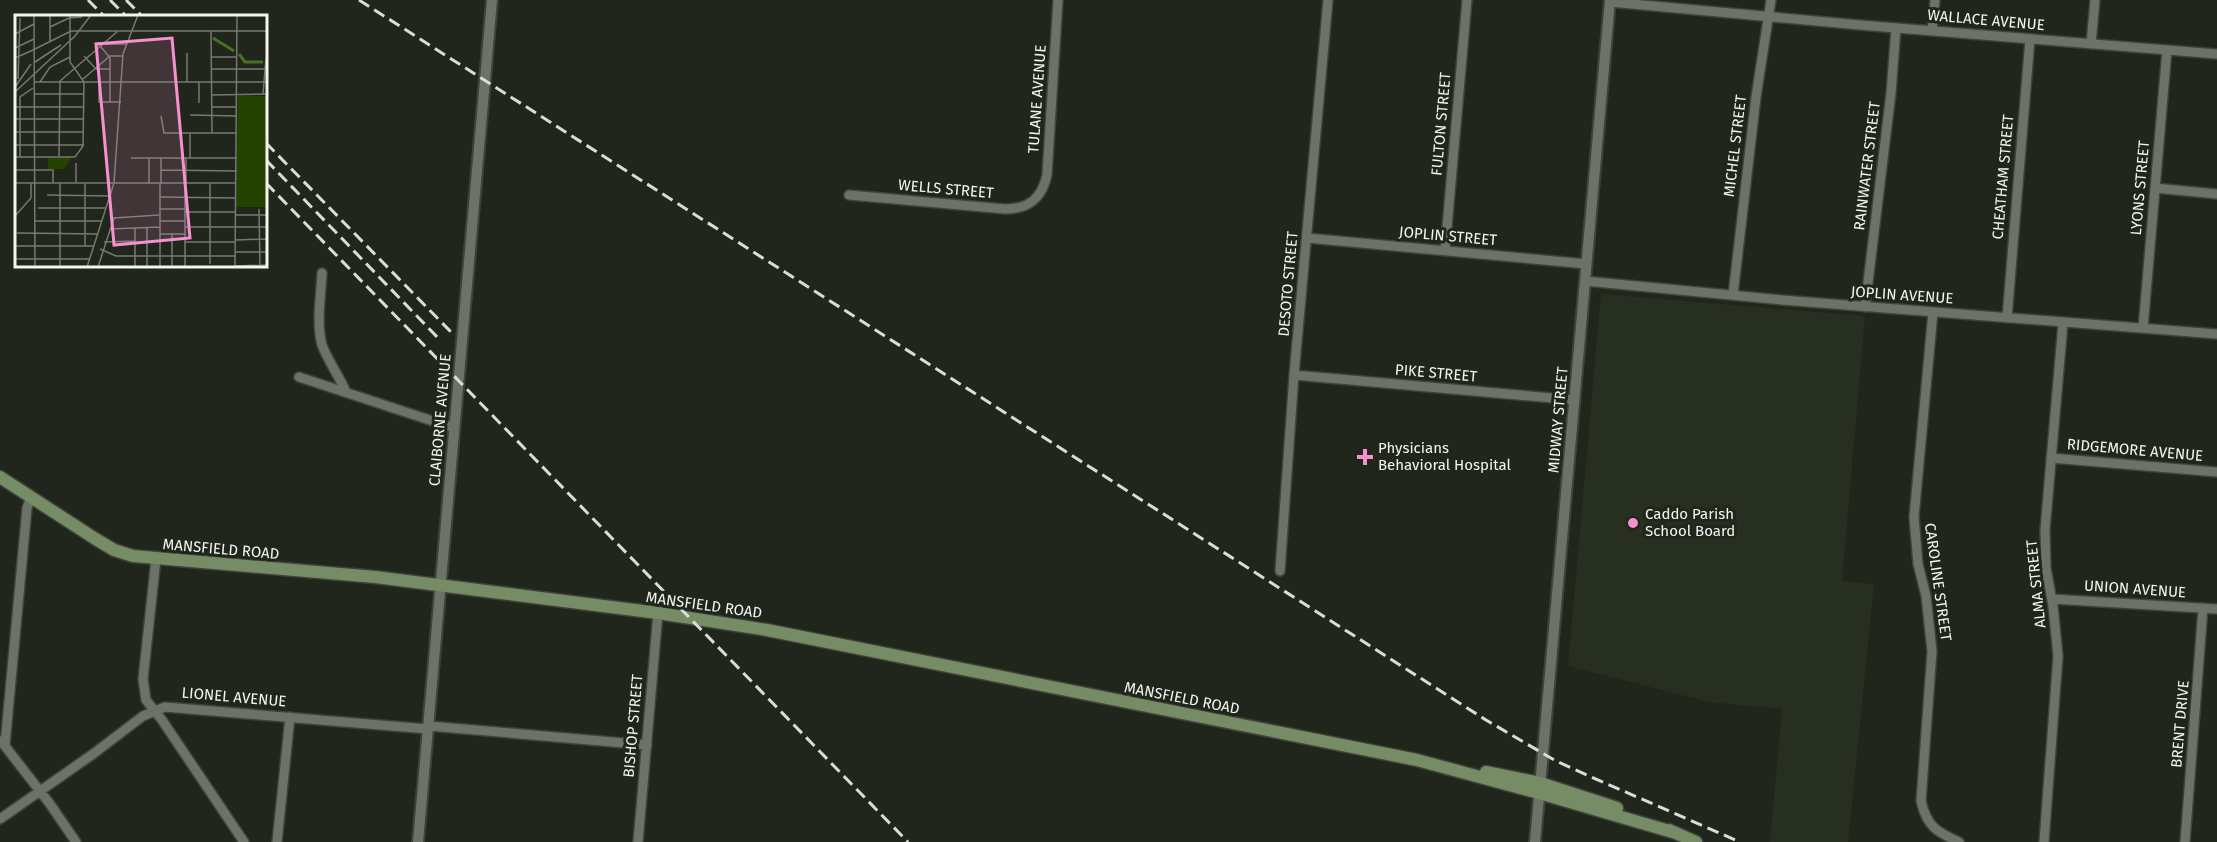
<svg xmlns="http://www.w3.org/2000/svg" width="2217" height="842" viewBox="0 0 2217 842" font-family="'Fira Sans',sans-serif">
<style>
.built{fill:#262f20}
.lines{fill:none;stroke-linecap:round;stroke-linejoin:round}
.minor-casing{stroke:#3d423a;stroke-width:12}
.tertiary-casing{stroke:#3d423a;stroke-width:14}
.secondary-casing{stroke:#3d423a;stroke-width:15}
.minor{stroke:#6b7267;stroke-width:9}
.tertiary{stroke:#6b7267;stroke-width:10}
.secondary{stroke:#758c65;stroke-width:12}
.rail{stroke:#d9ddd6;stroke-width:3;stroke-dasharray:12 6;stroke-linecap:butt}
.poi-dot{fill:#f690cf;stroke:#21261d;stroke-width:2}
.labels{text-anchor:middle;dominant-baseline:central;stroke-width:6;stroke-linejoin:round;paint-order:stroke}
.street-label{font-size:15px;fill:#f2f6ef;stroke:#21261d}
.poi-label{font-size:15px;fill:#f2f6ef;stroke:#21261d;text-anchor:start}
.inset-river{fill:none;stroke:#46711e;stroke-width:3}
.inset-road{fill:none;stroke:#757971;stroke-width:1.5}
.view{fill:#f690cf;fill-opacity:0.15;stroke:#f690cf;stroke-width:3}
.inset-edge{fill:none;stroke:#f2f6ef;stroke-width:3}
</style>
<rect width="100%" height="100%" fill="#21261d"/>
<path class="built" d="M1601,294l264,22 -23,265 32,3 -26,258h-78l12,-133 -73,-7 -141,-36z"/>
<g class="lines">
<defs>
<path id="minor" d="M1610,2l250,23 357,29
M1932,31l3,-31
M2091,44l4,-44
M2155,188l62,6
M849,195l156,14c24,0 37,-11 42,-34l11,-175
M1307,238l280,26
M1445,250l22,-250
M322,273c-1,23 -6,50 0,72 6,16 17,31 24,47
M1585,281l197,19 435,34
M1733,295l23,-198 15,-97
M1865,307l26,-214 5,-65
M1933,312l-19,205 4,47 8,32 6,55 -11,150c6,26 16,31 38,41
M2007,318l23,-279
M2143,328l24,-278
M1294,375l281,25
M299,377l155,51
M2051,458l166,14
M156,559l-13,120 3,21 16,20 82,122
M1280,571l14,-196 34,-375
M2052,599l165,10
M429,726l218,19
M1,741l49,63 26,38
M5,745l22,-237 4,-11
M0,819l93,-65 50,-38 22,-9 263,22
M277,842l13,-125
M638,842l20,-229
M2044,842l14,-186 -5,-50 -7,-38 -1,-38 18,-207
M2185,842l18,-234"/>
<path id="tertiary" d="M418,842l74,-842
M1535,842l75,-842"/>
<path id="secondary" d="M0,477l94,61 20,12 19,6 242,21 283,36 109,17 650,130 122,33 137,40
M1486,772l54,11 77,25
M1669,830l27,12"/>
</defs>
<use href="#minor" class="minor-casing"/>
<use href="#tertiary" class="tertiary-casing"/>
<use href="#secondary" class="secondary-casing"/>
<use href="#minor" class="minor"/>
<use href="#tertiary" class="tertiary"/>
<use href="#secondary" class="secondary"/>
<path class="rail" d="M88,0l16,16
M110,0l16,16
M126,0l16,16
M359,0l1127,720 70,41 33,15 151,66
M266,143l185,189
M266,160l175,181
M266,183l642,659"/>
</g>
<g class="poi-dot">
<path d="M1362 448h6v6h6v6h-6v6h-6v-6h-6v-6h6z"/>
<circle cx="1633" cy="523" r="6"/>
</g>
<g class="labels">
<g class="street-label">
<text transform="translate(1986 20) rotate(5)">WALLACE AVENUE</text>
<text transform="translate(1037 99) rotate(-86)">TULANE AVENUE</text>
<text transform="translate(1441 124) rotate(-85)">FULTON STREET</text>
<text transform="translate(1735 146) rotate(-83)">MICHEL STREET</text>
<text transform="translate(1867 166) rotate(-83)">RAINWATER STREET</text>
<text transform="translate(2003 177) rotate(-85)">CHEATHAM STREET</text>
<text transform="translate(2140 188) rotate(-85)">LYONS STREET</text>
<text transform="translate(946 189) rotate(5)">WELLS STREET</text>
<text transform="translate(1448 236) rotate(5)">JOPLIN STREET</text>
<text transform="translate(1288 284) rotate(-85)">DESOTO STREET</text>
<text transform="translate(1902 295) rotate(4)">JOPLIN AVENUE</text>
<text transform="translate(1436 373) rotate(5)">PIKE STREET</text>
<text transform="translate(440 420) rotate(-85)">CLAIBORNE AVENUE</text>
<text transform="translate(1558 420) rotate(-85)">MIDWAY STREET</text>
<text transform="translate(2135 450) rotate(5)">RIDGEMORE AVENUE</text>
<text transform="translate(221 549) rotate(5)">MANSFIELD ROAD</text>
<text transform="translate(1938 582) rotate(82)">CAROLINE STREET</text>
<text transform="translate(2036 584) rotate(-96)">ALMA STREET</text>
<text transform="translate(2135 589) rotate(4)">UNION AVENUE</text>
<text transform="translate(704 605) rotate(8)">MANSFIELD ROAD</text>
<text transform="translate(234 697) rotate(5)">LIONEL AVENUE</text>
<text transform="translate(1182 698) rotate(11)">MANSFIELD ROAD</text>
<text transform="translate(2180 724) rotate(-85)">BRENT DRIVE</text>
<text transform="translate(633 726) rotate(-85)">BISHOP STREET</text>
</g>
<g class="poi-label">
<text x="1378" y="448">Physicians<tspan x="1378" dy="17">Behavioral Hospital</tspan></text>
<text x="1645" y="514">Caddo Parish<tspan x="1645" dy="17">School Board</tspan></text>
</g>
</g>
<g transform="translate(15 15)">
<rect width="252" height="252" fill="#21261d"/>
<path d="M223,81h29v111h-31zM57,142l-8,12h-16v-11z" fill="#244301"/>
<path class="inset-river" d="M198,23l21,13M224,39l6,8h18"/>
<path class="inset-road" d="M19,0l1,252M35,0v26M35,12l19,-9 13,-1M196,16l1,102M0,19l19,-10M83,28l12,15v24M90,29h22M0,33l19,-9M18,35l38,-19h196M69,41l12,13h14M197,42h25M0,43l18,-8M20,47l26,-17M196,54h56M3,64l2,-61M68,64l27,-23h13M20,67h232M25,67l10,-15 20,-10M84,67v20h22M172,67v-29M184,67v21M0,72l16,-23M0,77l60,-56 16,-21M19,79h50M248,79l3,-36M197,80l55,-1M95,87v-20M0,92h69M197,92h24M175,100l47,1M146,101l3,17h73M0,104h69M0,117h69M0,130h69M0,142h60l8,-11 1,-64 -14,-20v-47M5,142v-60l13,-9M44,142l1,-76 58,-50M116,143h106M134,143v25M175,143v-25M0,155h38v13M146,155l76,1M0,168h221M45,168v84M61,168v-20M70,168v63M145,168v84M146,168v-25M170,168v84M171,168v-25M195,168v81M32,180l63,1M144,182l76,1M23,193h67M144,194h26M244,194l1,58M170,197h50M220,200h32M0,201l16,-18v-15M19,206h68M145,206h25M132,212v40M170,212h82M120,213v39M95,214l50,-2M2,218l81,1M145,219h25M220,225l32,-1M89,227l31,-1M170,227h50M0,231h79M85,234l16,7h119M220,237h32M0,244h75M220,251l32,-1M72,252l27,-84 9,-129 15,-39M83,252l16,-49 45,-3M157,252v-33M220,252l2,-252"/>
<path class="view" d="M157,23l18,200 -76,7 -18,-201z"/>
<rect width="252" height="252" class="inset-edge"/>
</g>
</svg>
